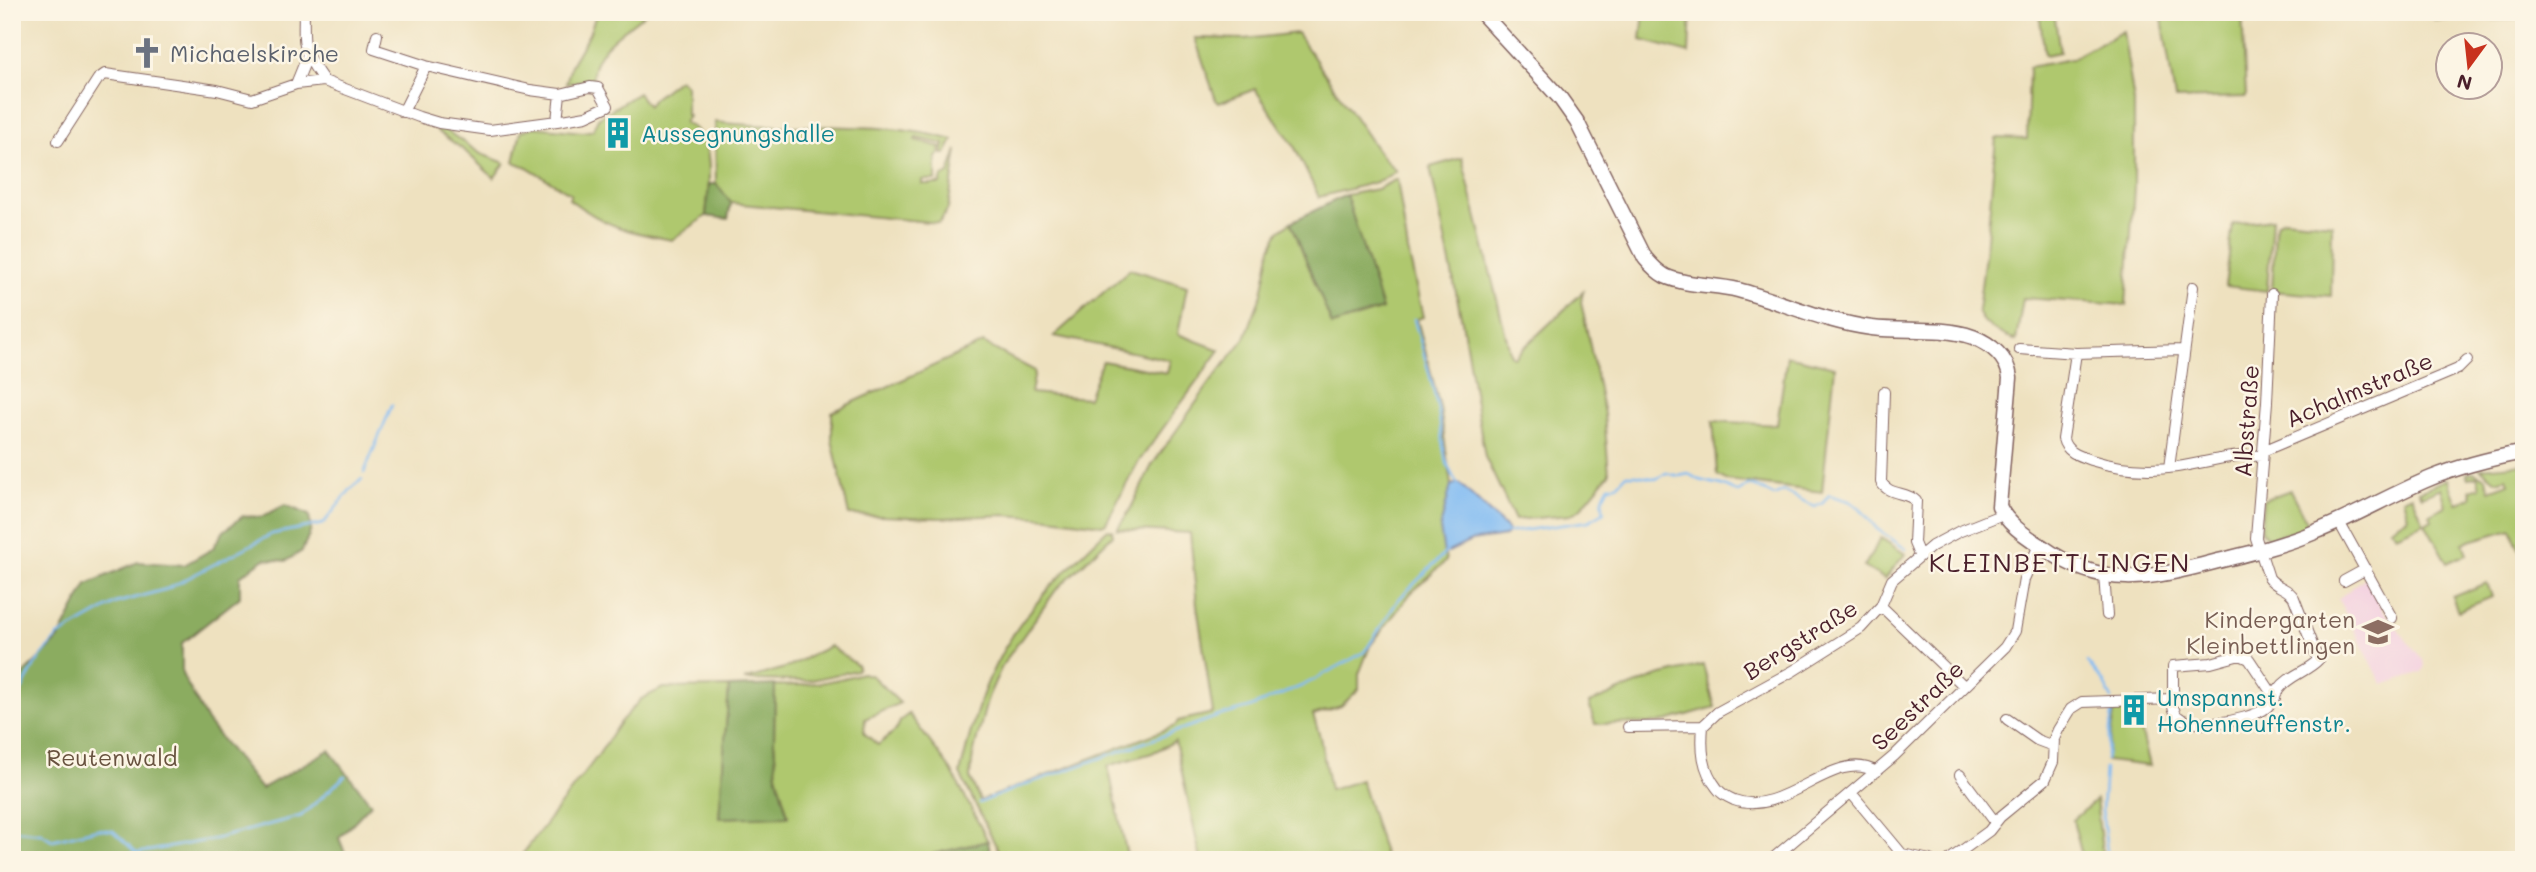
<svg xmlns="http://www.w3.org/2000/svg" width="2536" height="872" viewBox="0 0 2536 872" font-family="Mali,sans-serif">
<style>
.built{fill:#f3cfe0}
.green{fill:#afc86e;stroke:#7c744c;stroke-width:2}
.forest{fill:#8bac61;stroke:#6a6646;stroke-width:2}
.water{fill:#82bcf3;stroke:#666e8f;stroke-width:2}
.lines{fill:none;stroke-linecap:round;stroke-linejoin:round}
.stream{stroke:#82bcf3;stroke-width:2.5}
.street-casing{stroke:#83635f;stroke-width:12}
.secondary-casing{stroke:#83635f;stroke-width:17}
.street{stroke:#fff;stroke-width:10}
.secondary{stroke:#fff;stroke-width:14}
.labels{text-anchor:middle;dominant-baseline:central;stroke-width:5;stroke-linejoin:round;paint-order:stroke}
.worship-label{font-size:23px;fill:#5b616d;stroke:#fcf5e5;text-anchor:start}
.culture-label{font-size:23px;fill:#0d838f;stroke:#fcf5e5;text-anchor:start}
.street-label{font-size:23px;fill:#4a1f2b;stroke:#fcf5e5}
.education-label{font-size:23px;fill:#785e54;stroke:#fcf5e5;text-anchor:end}
.park-label{font-size:23px;fill:#68523f;stroke:#fcf5e5}
.quarter-label{font-size:26px;letter-spacing:2px;fill:#4a1f2b;stroke:#fcf5e5}
</style>
<rect width="100%" height="100%" fill="#fcf5e5"/>
<filter id="ink" filterUnits="userSpaceOnUse"><feTurbulence type="fractalNoise" baseFrequency=".0143" numOctaves="2"/><feDisplacementMap in="SourceGraphic" scale="14" xChannelSelector="R" yChannelSelector="G"/><feConvolveMatrix kernelMatrix="1 2 1 2 8 2 1 2 1" color-interpolation-filters="sRGB"/></filter>
<filter id="wash" filterUnits="userSpaceOnUse"><feTurbulence type="fractalNoise" baseFrequency=".00686" numOctaves="4" result="noise"/><feDisplacementMap in="SourceGraphic" scale="28" xChannelSelector="R" yChannelSelector="G"/><feGaussianBlur stdDeviation="1.57" result="paint"/><feColorMatrix in="noise" values="0 0 0 0 0 0 0 0 0 0 0 0 0 0 0 0 0 1.4 0 .05"/><feComposite in="paint" operator="in"/></filter>
<g filter="url(#wash)">
<rect width="100%" height="100%" fill="#eee1bf"/>
<path class="built" d="M2366,577l16,32 41,51 2,5 -3,7 -39,13 -45,-86z"/>
<path class="green" d="M597,12h50c-22,19 -58,37 -54,71h-2l-1,-4 -24,5 5,-19 18,-31z
M1644,12h47l-2,41 -48,-13z
M2039,12h15l6,40 -15,3z
M2161,12h81l4,85 -71,2z
M2436,12h88v7l-89,1z
M2123,31l11,71v86l-8,117 -103,-7 -7,43c-16,-8 -32,-13 -38,-30l9,-72 9,-101 31,1 2,-72 42,-8z
M1297,33l83,121 16,17 -16,10 -61,16 -25,-51 -39,-57 -36,14 -3,-3 -21,-62 49,1z
M679,79l7,7v29h2l-4,8c35,12 24,66 22,93l-34,24c-44,-8 -66,-13 -103,-41l2,-5 -44,-27 -13,-5 7,-31 14,-4 48,5 10,-2 5,-12 40,-25 10,13 5,-7z
M715,122c80,10 160,-4 238,18l-7,14h-4l2,-10 -28,-6 -1,2 26,7 -2,8 -3,2v23h-14v4h18l2,-7 7,-4 8,-23 -9,59 -9,14 -208,-20 -15,-19z
M438,125l43,29 24,9 -11,15 -30,-28 -27,-19z
M1462,158l49,198 3,1 69,-65 -2,10 23,112 5,60 -29,35 -10,6 -55,5 -30,-63 -23,-136 -32,-154z
M1397,179l11,72 15,66 -6,2 23,89 11,77 -11,43 6,33 -35,32 -41,53 -11,28v15l-18,17 -28,9 7,22 10,53 31,-10 25,80h-185l-26,-119 -23,12 -44,13 20,94h-125l-43,-86c9,-37 18,-74 35,-108 25,-52 72,-98 113,-137l4,1 1,5 -57,55 -53,74 -15,33 -15,58 -3,22 10,24 195,-75 3,-5 35,-8 -16,-108 -7,-72 -73,-4 13,-19 22,-45 58,-82 35,-45 17,-45 9,-45 8,-17 12,-9 41,103 50,-16 -36,-114 31,-6z
M2272,219l-5,72 -42,-5 8,-62z
M2284,219l48,5 -1,72 -59,-5 3,-61 2,-8z
M1130,269l57,17 -9,48 42,16 -83,114 -31,59 -4,2 -52,-7 -46,-3 -63,3 -92,-3 -17,-75v-28l151,-69 52,28 -4,22 57,5 14,-37 65,12 3,-13 -116,-24z
M1787,356l48,11 -13,125 -96,-12 -9,-5 -4,-54 64,4z
M2524,464v98l-13,-33 -48,14 4,11 -20,9 -22,-40 7,-4 -2,-5 16,-8 -5,-18 -19,8 -3,-5 29,-12 9,25 15,-7 -2,-7 10,-3 -3,-11 -8,2 -2,-5 7,-1 12,6 4,12 19,-7 -2,-5 -11,3 -16,-13z
M2290,490l20,38 -42,10 -7,-7 2,-31z
M2412,495l12,28 -28,12 -6,-7 18,-11 -5,-18z
M1881,538l24,16 -20,25 -21,-12z
M2487,583l5,14 -34,14 -6,-14z
M830,646l28,20 -1,4 -50,11 -63,-1 44,-13z
M1703,665l12,42 -56,16 -64,1 -6,-21 69,-27z
M862,673l10,3 28,27 -35,16 -1,14 14,12 18,-15 5,-10 8,-6 42,56 37,71 -80,19h-390l81,-106 21,-32 21,-23 22,-11 66,-1 -10,131 69,-3 -11,-38 -3,-36 1,-56c31,2 58,-3 87,-12z
M2115,708l18,1 1,4 3,-1 13,54 -44,-5z
M2096,800l7,60h-20l-10,-40z"/>
<path class="forest" d="M709,184h7l15,19 -3,16 -22,-3z
M1346,195l36,114 -50,16 -41,-103z
M285,505l24,10 2,15 -9,21 -16,10 -21,-2 -25,17v21l-58,46v31l25,47 54,68 68,-39 42,54 -32,34 8,20 9,2h-344v-175l46,-45 29,-56 51,-22 46,3 28,-16 12,-18 19,-15 18,1z
M775,685l-1,56 3,36 11,39 -69,2 10,-131z
M988,841l2,11 -29,8h-53z"/>
<path class="water" d="M1459,483l48,46 1,4 -3,3 -34,5 -27,13 -4,-26 11,-43z"/>
<g class="lines">
<path class="stream" d="M1414,319c8,29 17,57 23,86 6,27 3,56 21,79
M364,473l28,-68
M1506,533l83,-12 15,-9c-3,-11 -1,-16 5,-26l8,-1 9,-10h11l19,4 10,-6 13,3 10,-2c11,8 17,7 28,10 9,1 13,7 22,8l9,-7 8,2 18,9 10,-5 31,16 8,-4 6,-8 20,6 11,7 17,21 29,20
M2087,662l15,18 10,19
M12,708l24,-45 22,-27 58,-33 51,-14 105,-55 51,-10 27,-34 12,-11
M2106,760l7,-53
M2105,768l-3,42 6,50
M979,803l40,-16 200,-71 30,-8 55,-23 59,-32 5,-6 30,-47 49,-49
M12,830l29,3 11,7 46,-11 15,2 24,22 78,-14 86,-23 44,-40"/>
</g>
</g>
<g filter="url(#ink)">
<g class="lines">
<defs>
<path id="street" d="M304,12c-1,36 -1,40 20,69
M377,35l-3,14 52,17 104,24 30,4 30,-7 8,1 10,18 -22,10 -29,5
M296,84l11,-27
M403,112l23,-46
M58,141l40,-62 7,-5 112,16 35,9 44,-15 28,-3 95,36 20,6 51,7 67,-9 3,-27
M2272,294l-5,108 -11,136 13,40c7,10 19,9 25,20l24,62c-10,11 -30,16 -39,29 -6,8 -6,15 -16,21 -19,11 -71,21 -87,5l-3,-8v-41l38,-3 29,-8 9,4 26,39
M2019,349l57,4 107,-3
M2076,353l-13,86c3,13 16,17 28,21 28,9 56,11 86,7 30,-4 55,-14 85,-11
M1884,392l-3,90c8,14 25,9 35,19l-2,42 5,12
M2263,451l195,-82 9,-9
M2169,468l24,-181
M2339,522l53,96
M2104,575l3,40
M2344,581l22,-12
M1881,606l83,80
M2007,719l30,21 16,6
M1703,726l15,-14 75,-41 68,-43 20,-22 11,-26 40,-34 26,-14 45,-18
M1703,726c-2,23 -1,43 14,62 4,6 10,9 17,12 49,19 101,-54 142,-28
M1628,727l75,-1
M1960,775l35,47
M1852,794l50,60 28,6
M1771,860l123,-104 111,-109 10,-16 9,-52 15,-34
M1949,860l40,-29 11,-14 45,-37 8,-18 1,-23 4,-9 13,-21 11,-7 91,-3"/>
<path id="secondary" d="M1481,12l79,86 17,24 68,136c6,7 11,13 20,18 22,10 50,8 73,14 45,12 87,32 134,38 33,4 69,-2 101,9 18,7 35,21 37,41l-11,128c8,18 27,30 42,40 63,45 108,33 177,15 33,-8 66,-16 97,-29 40,-16 77,-38 116,-54 29,-12 62,-20 93,-26"/>
</defs>
<use href="#street" class="street-casing"/>
<use href="#secondary" class="secondary-casing"/>
<use href="#street" class="street"/>
<use href="#secondary" class="secondary"/>
</g>
</g>
<defs>
<symbol id="church-bare" viewBox="-9 -9 18 18"><path d="M-1.2-6h2.4v3.5h3.3v2.4h-3.3V6h-2.4V-.1h-3.3v-2.4h3.3Z" fill="#6b7280" stroke="#fcf5e5" stroke-width="2.5" paint-order="stroke"/></symbol>
<symbol id="building-bare" viewBox="-9 -9 18 18"><path d="M-4-6H4V6H1V3H-1V6H-4ZM-2.5-4.3h1.7v1.8h-1.7ZM.8-4.3h1.7v1.8H.8ZM-2.5-1h1.7V.8h-1.7ZM.8-1h1.7V.8H.8Z" fill="#0f9aa8" stroke="#fcf5e5" stroke-width="2.5" paint-order="stroke"/></symbol>
<symbol id="school-bare" viewBox="-9 -9 18 18"><path d="M0-5L7-2L0 1L-7-2ZM-4 1L0 2.5L4 1V4Q0 6-4 4Z" fill="#8d6e63" stroke="#fcf5e5" stroke-width="2.5" paint-order="stroke"/></symbol>
</defs>
<g fill-rule="evenodd">
<use href="#church-bare" x="125" y="31" width="44" height="44"/>
<use href="#building-bare" x="596" y="111" width="44" height="44"/>
<use href="#school-bare" x="2356" y="610" width="44" height="44"/>
<use href="#building-bare" x="2112" y="688" width="44" height="44"/>
</g>
<g class="labels">
<g class="worship-label">
<text x="170" y="53">Michaelskirche</text>
</g>
<g class="culture-label">
<text x="641" y="133">Aussegnungshalle</text>
<text x="2157" y="697">Umspannst.<tspan x="2157" dy="26">Hohenneuffenstr.</tspan></text>
</g>
<g class="street-label">
<text transform="translate(2359 389) rotate(-23)">Achalmstraße</text>
<text transform="translate(2246 421) rotate(-86)">Albstraße</text>
<text transform="translate(1800 639) rotate(-32)">Bergstraße</text>
<text transform="translate(1917 705) rotate(-44)">Seestraße</text>
</g>
<g class="education-label">
<text x="2355" y="619">Kindergarten<tspan x="2355" dy="26">Kleinbettlingen</tspan></text>
</g>
<g class="park-label">
<text x="112" y="757">Reutenwald</text>
</g>
<g class="quarter-label">
<text x="2060" y="562">KLEINBETTLINGEN</text>
</g>
</g>
<rect width="2536" height="872" fill="none" stroke="#fcf5e5" stroke-width="42"/>
<g transform="translate(2469 66) rotate(195)"><circle r="33" fill="#fcf5e5" stroke="#b59f9b" stroke-width="2"/>
<path d="M0-5L12 26L0 18L-12 26Z" fill="#c8321e"/>
<text y="-10" font-size="19" font-weight="bold" text-anchor="middle" fill="#4a1f2b">N</text>
</g>
</svg>
